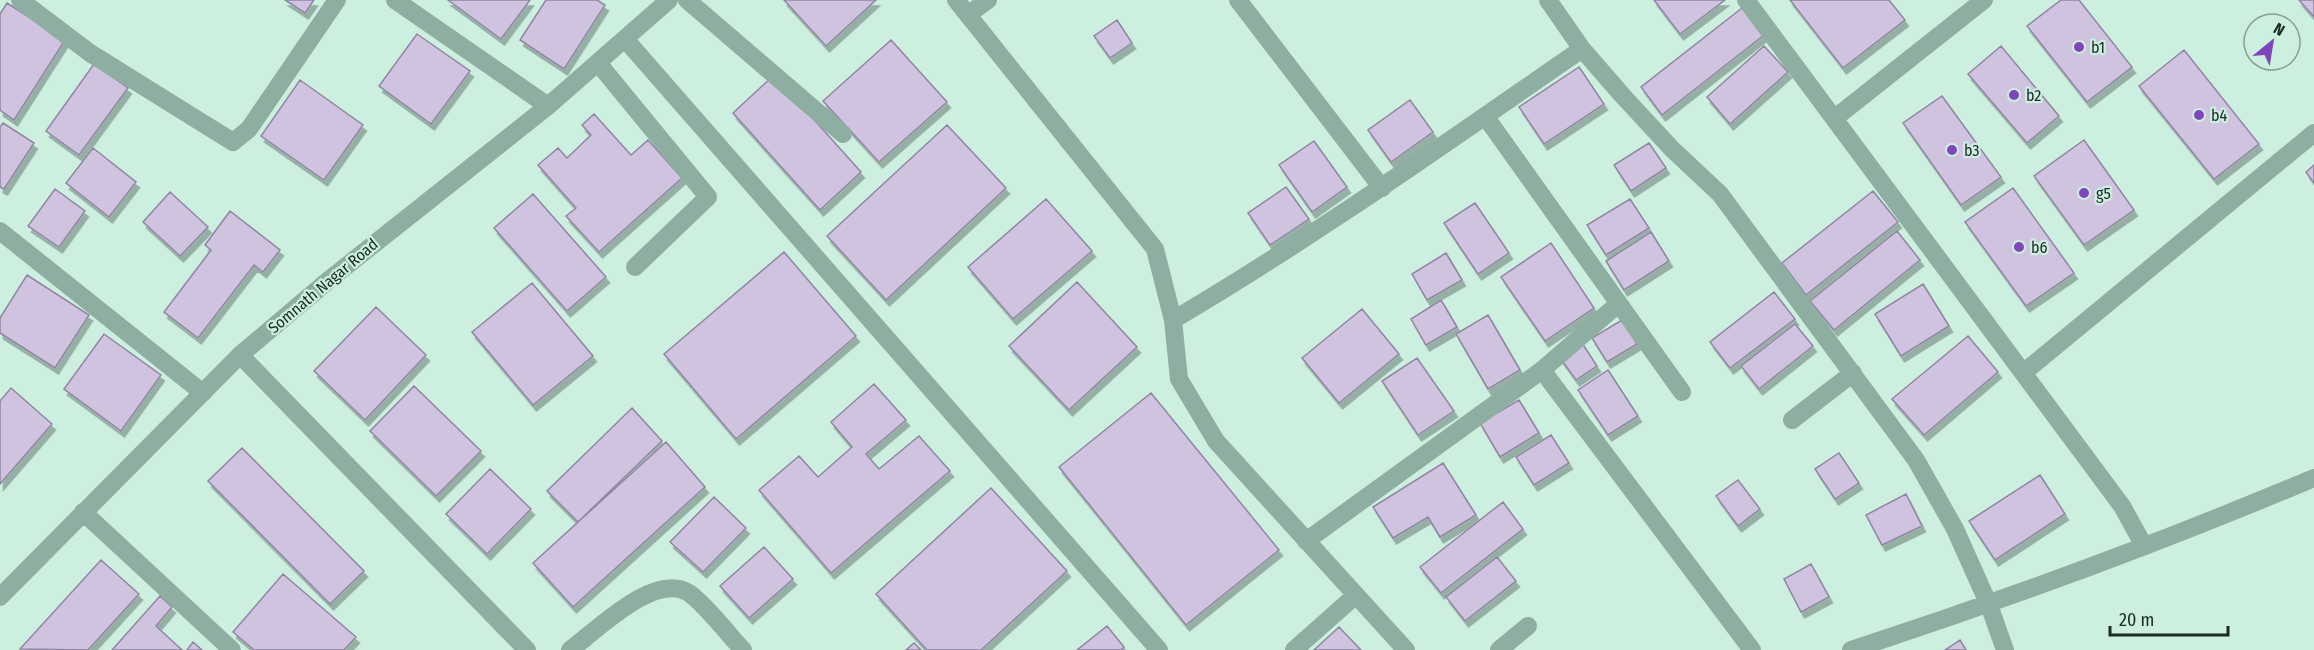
<svg xmlns="http://www.w3.org/2000/svg" width="2314" height="650" viewBox="0 0 2314 650" font-family="'Fira Sans Condensed',sans-serif">
<style>
.building{fill:#cfc3e0;stroke:#9186a1;stroke-width:1.5;filter:url(#shadow)}
.lines{fill:none;stroke-linecap:round;stroke-linejoin:round}
.minor{stroke:#8eaea1;stroke-width:18}
.poi-dot{fill:#7f45bb;stroke:#ccefe0;stroke-width:2}
.labels{text-anchor:middle;dominant-baseline:central;stroke-width:4.5;stroke-linejoin:round;paint-order:stroke}
.poi-label{font-size:16px;fill:#1c2924;stroke:#ccefe0;text-anchor:start}
.street-label{font-size:16px;fill:#1c2924;stroke:#ccefe0}
</style>
<defs>
<filter id="shadow"><feDropShadow dx="3.5" dy="6" stdDeviation="0" flood-color="#0004"/></filter>
</defs>
<rect width="100%" height="100%" fill="#ccefe0"/>
<path class="building" d="M285,0h29l-9,13z
M448,0h82l-29,39z
M546,0h51l8,5 -41,64 -44,-29z
M784,0h92l-50,46z
M1654,0h71l-45,34z
M1790,0h99l16,20 -62,48z
M2061,0h18l53,67 -45,35 -60,-76z
M2299,0h15v17z
M7,3l58,37 -51,80 -14,-10v-96z
M1742,8l22,27 -102,80 -21,-28z
M1117,20l15,23 -22,15 -16,-22z
M417,34l53,37 -39,53 -52,-38z
M891,40l56,62 -68,60 -56,-61z
M1764,46l24,26 -58,52 -23,-27z
M2001,46l58,70 -32,27 -59,-69z
M2184,50l75,94 -45,35 -75,-93z
M94,64l34,24 -49,67 -33,-24z
M1579,67l25,37 -60,40 -25,-37z
M774,75l87,97 -41,38 -87,-97z
M300,80l63,45 -39,55 -63,-44z
M1942,96l59,81 -40,28 -58,-82z
M1410,100l23,32 -42,30 -23,-32z
M594,114l37,41 17,-15 34,38 -83,74 -33,-36 10,-8 -38,-43 20,-17 9,10 24,-23 -9,-10z
M3,123l31,20 -30,46 -4,-2v-60z
M947,125l59,63 -120,112 -59,-64z
M2084,140l50,70 -50,35 -50,-69z
M1314,141l33,46 -35,25 -33,-47z
M1649,143l17,25 -35,23 -17,-26z
M93,148l43,34 -27,35 -43,-34z
M2314,165v18l-8,-11z
M1286,187l23,32 -39,26 -22,-32z
M2013,188l61,85 -48,33 -61,-84z
M55,189l30,22 -26,36 -31,-21z
M1873,191l25,31 -92,73 -24,-32z
M170,192l38,35 -28,29 -37,-34z
M533,194l73,83 -39,34 -73,-83z
M1046,199l46,52 -79,68 -45,-52z
M1630,199l19,29 -43,27 -19,-30z
M1475,203l34,50 -31,21 -34,-51z
M230,211l50,39 -17,22 -9,-7 -56,73 -34,-26 47,-62 -6,-5z
M1897,231l23,29 -86,70 -24,-29z
M1651,232l18,29 -45,29 -18,-29z
M1551,243l43,65 -49,33 -44,-64z
M784,252l72,84 -120,103 -72,-85z
M1446,253l16,27 -35,20 -15,-26z
M27,275l62,40 -34,53 -55,-35v-15z
M1077,282l60,65 -68,63 -60,-64z
M532,283l61,73 -60,49 -61,-73z
M1923,284l26,42 -48,30 -26,-42z
M1774,292l21,27 -65,49 -20,-26z
M1441,300l16,27 -31,18 -15,-26z
M376,307l50,48 -61,65 -51,-49z
M1362,309l37,45 -60,49 -37,-45z
M1488,315l32,55 -32,19 -32,-55z
M1622,320l15,24 -30,18 -15,-24z
M1795,324l18,22 -54,43 -18,-23z
M104,334l57,41 -40,56 -57,-42z
M1968,336l30,36 -74,63 -32,-36z
M1582,343l15,23 -21,14 -16,-22z
M1417,358l37,53 -36,24 -36,-54z
M1608,370l30,46 -30,19 -30,-45z
M874,384l32,36 -40,34 13,15 40,-33 31,35 -119,102 -72,-83 40,-34 19,21 34,-30 -21,-25z
M414,386l67,65 -45,45 -66,-65z
M11,388l41,36 -52,60v-83z
M1151,393l128,157 -93,75 -127,-158z
M1519,400l20,33 -39,24 -20,-34z
M632,408l30,33 -84,81 -31,-31z
M1551,435l18,28 -35,22 -18,-28z
M666,442l39,45 -132,120 -40,-44z
M242,448l122,123 -34,33 -122,-123z
M1839,453l20,30 -24,16 -20,-30z
M1443,463l33,52 -36,22 -12,-20 -35,21 -20,-31z
M490,469l41,40 -44,45 -41,-40z
M2040,475l25,39 -70,46 -26,-39z
M1738,480l22,29 -22,17 -22,-30z
M991,488l76,83 -86,79h-54l-51,-56z
M1906,494l16,32 -40,19 -16,-30z
M714,497l32,31 -43,44 -33,-30z
M1503,502l20,27 -82,64 -21,-26z
M764,547l29,32 -44,39 -29,-32z
M1497,557l19,24 -51,40 -19,-24z
M101,560l38,34 -51,56 -68,-1z
M1811,564l18,33 -28,15 -17,-33z
M283,574l73,63 -12,13h-90l-21,-18z
M160,596l12,11 -16,19 26,24h-70z
M1107,626l17,21 -3,3h-44z
M1339,627l22,23h-47z
M1960,640l6,10h-21z
M193,642l9,8h-15z
M914,643l7,7h-15z"/>
<g class="lines">
<path class="minor" d="M20,0l70,53 143,89 16,-13 88,-129
M395,0l153,106
M687,0l156,134
M956,0l199,249 18,71 6,59 37,62 190,209
M1238,0l144,188
M1548,0l34,49 40,46 50,54 48,45 196,266 39,69 34,76 16,45
M1746,0l376,506 22,40
M969,14l19,-14
M625,39l534,611
M598,63l110,134 -73,70
M1485,116l197,276
M1835,118l149,-118
M0,231l203,162
M1173,320c141,-83 274,-178 409,-271
M240,355l287,295
M1542,370l210,280
M2023,373l291,-240
M1792,420l61,-47
M83,512l149,138
M1306,541l236,-171 75,-65
M0,597l240,-242 90,-76 218,-173 121,-106
M570,650c27,-20 85,-79 119,-57 16,11 40,42 54,57
M1294,650l62,-55
M1499,650l29,-24
M1851,650c157,-51 311,-108 463,-172"/>
</g>
<g class="poi-dot">
<circle cx="2079" cy="47" r="6"/>
<circle cx="2014" cy="95" r="6"/>
<circle cx="2199" cy="115" r="6"/>
<circle cx="1952" cy="150" r="6"/>
<circle cx="2084" cy="193" r="6"/>
<circle cx="2019" cy="247" r="6"/>
</g>
<g class="labels">
<g class="poi-label">
<text x="2091" y="47">b1</text>
<text x="2026" y="95">b2</text>
<text x="2211" y="115">b4</text>
<text x="1964" y="150">b3</text>
<text x="2096" y="193">g5</text>
<text x="2031" y="247">b6</text>
</g>
<g class="street-label">
<text transform="translate(323 286) rotate(-40)">Somnath Nagar Road</text>
</g>
</g>
<g transform="translate(2272 42) rotate(30)"><circle r="28" fill="#ccefe0" stroke="#86a095" stroke-width="1.5"/>
<path d="M0-4.5L10 22L0 15L-10 22Z" fill="#7f45bb"/>
<text y="-9" font-size="16" font-weight="bold" text-anchor="middle" fill="#1c2924">N</text>
</g>
<path d="M2110 626v9h118v-9" fill="none" stroke="#1c2924" stroke-width="3"/>
<text x="2119" y="626" font-size="18" fill="#1c2924" stroke="#ccefe0" stroke-width="4.5" paint-order="stroke">20 m</text>
</svg>
